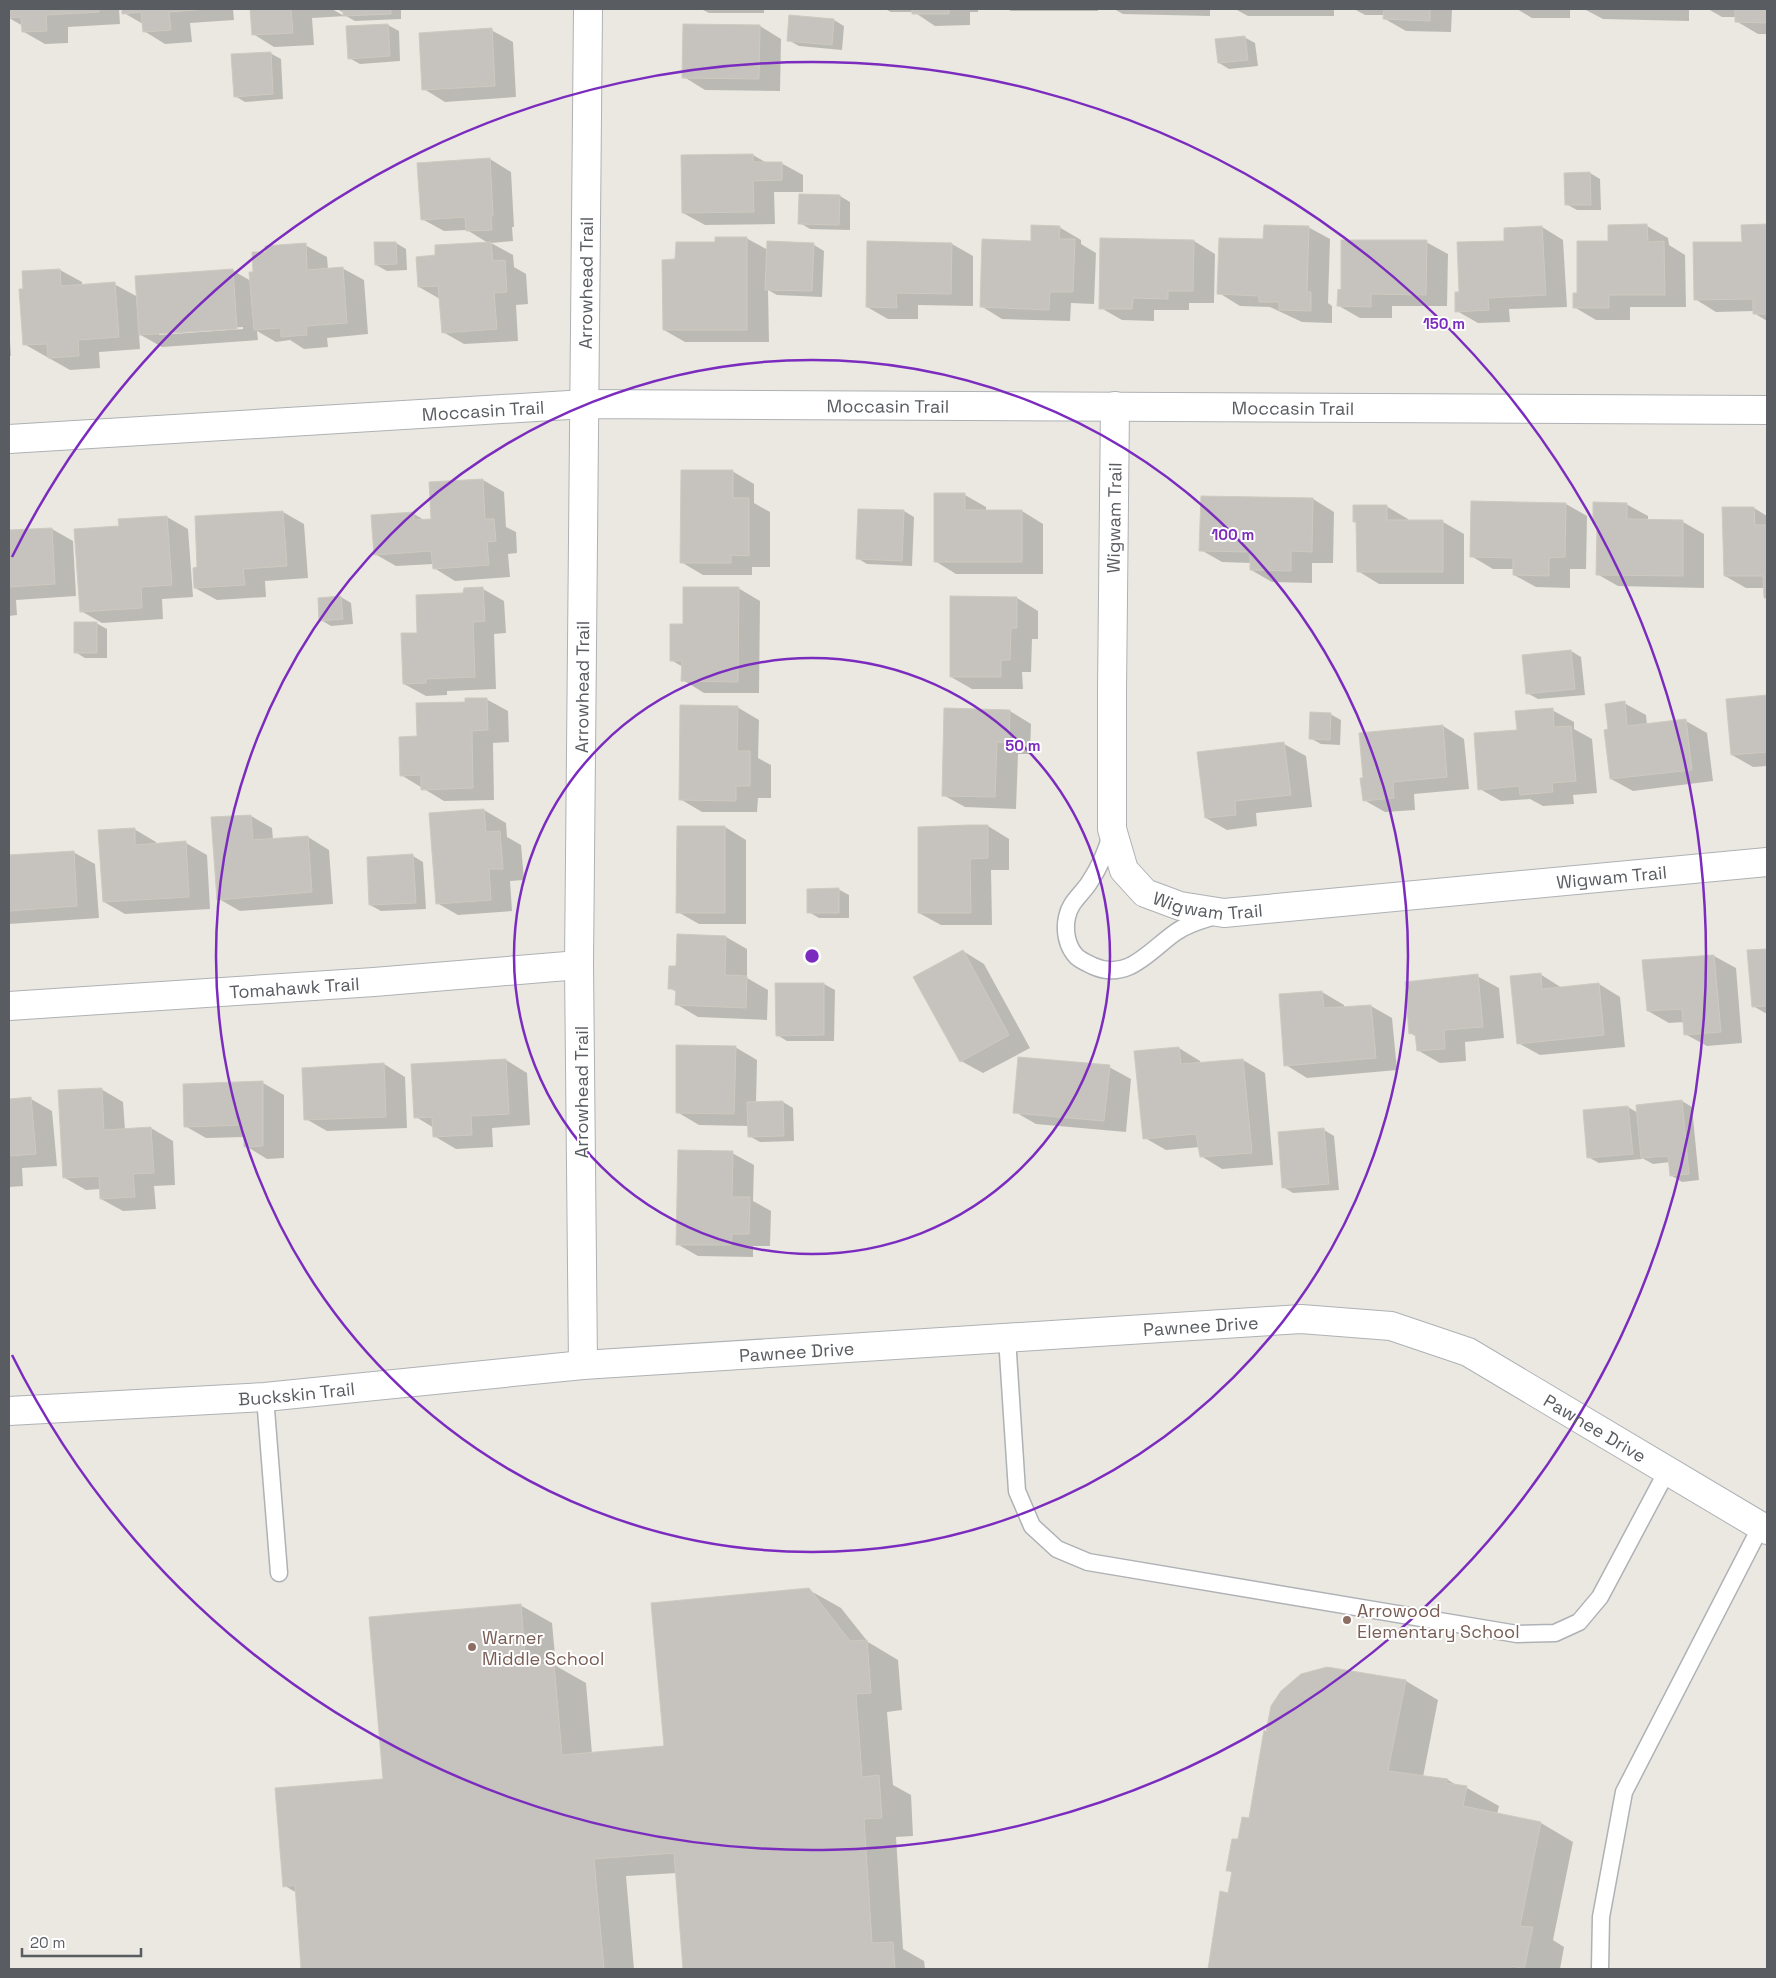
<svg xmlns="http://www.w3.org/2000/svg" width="1776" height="1978" viewBox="0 0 1776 1978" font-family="'Space Grotesk',sans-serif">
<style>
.shadow{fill:#0003;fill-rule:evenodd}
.building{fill:#c6c3be;stroke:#cecac0}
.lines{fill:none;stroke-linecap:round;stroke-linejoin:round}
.lane-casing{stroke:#aeb1b5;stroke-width:19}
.street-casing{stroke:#aeb1b5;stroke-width:30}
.lane{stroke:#fff;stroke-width:16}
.street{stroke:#fff;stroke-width:28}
.ring{fill:none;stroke:#7b2cbf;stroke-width:2.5}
.education-dot{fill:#8d6e63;stroke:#fff;stroke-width:2}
.labels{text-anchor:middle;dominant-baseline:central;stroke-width:4;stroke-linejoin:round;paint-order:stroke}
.street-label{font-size:18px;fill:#595c60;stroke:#fff}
.education-label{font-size:18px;fill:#785e54;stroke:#fff;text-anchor:start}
.centre{fill:#7b2cbf;stroke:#fff;stroke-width:2.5}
.ring-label{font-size:15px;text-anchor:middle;font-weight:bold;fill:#7b2cbf;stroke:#fff;stroke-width:4;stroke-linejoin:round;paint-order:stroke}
</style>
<rect width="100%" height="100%" fill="#eae8e1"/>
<path class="shadow" d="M9,9h110l1,15 -52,3v16l-23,1 -21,-12 -1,-6 -14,-8z
M123,9h110l1,11 -44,3 2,19 -27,2 -21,-13 -1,-7 -19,-11z
M252,9h80l12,7v-3l-7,-4h64v10l-46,2 -9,-5 -34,2 2,27 -40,2 -21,-13z
M701,9h63v4h-55z
M885,9h93v3h-8v13l-35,1 -21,-14h-23z
M1007,9h91v2h-87z
M1114,9h96v7l-87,-2z
M1235,9h99v7h-86z
M1354,9h98l-1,23 -45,-1 -21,-12v-4h-20z
M1517,9h53v9h-38z
M1584,9h105v12l-86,-2z
M1708,9h59v25h-9l-22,-13v-4h-14z
M834,20l10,6 -2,24 -43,-4 -11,-6z
M388,25l11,6 1,30 -40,3 -11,-6 -2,-31z
M760,26l21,13 -1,52 -75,-1 -21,-13z
M491,30l22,12 3,55 -71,5 -21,-13z
M1244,37l11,6 3,23 -29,3 -10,-6z
M270,53l11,6 2,40 -38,3 -10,-6z
M753,155l14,8h14l22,12v17h-29l1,32 -70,1 -22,-12z
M490,159l21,13 3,55h-2l1,14 -22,2 22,12 1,12 12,7 2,30 -12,1 2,36 -54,3 -21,-12 -3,-33 -21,-12 18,-30 51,-14 -21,-13 -23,1 -22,-12z
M1590,173l10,6 1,31h-24l-11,-6z
M840,196l10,6v28l-40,-1 -10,-6z
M1647,226l21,12 1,7 16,10 1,52h-56v13h-34l-22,-13 4,-13 31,-52z
M1742,226h25v95l-13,-8v-2l-38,1 -21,-13 48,-56z
M1059,227l22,13v4l15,9 -2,51 -23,-1 -1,18 -68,-2 -21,-13 51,-63z
M1308,227l22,12 -2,64 4,3v17l-30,-1 -32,-15 -30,-1 -21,-13 45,-53z
M1542,227l21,13 4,67 -58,2 1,13 -32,1 -21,-12 3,-18 46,-51z
M746,238l22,12 46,-5 10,6 -2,46 -45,-2 -9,-5 1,52h-84l-21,-12 13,-69 39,-18z
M1194,241l21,13 -1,49h-25v7h-35v11l-32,-1 -21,-12z
M1426,242l22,12 -1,52h-55v12h-32l-21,-12 3,-15z
M396,243l10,6 1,21 -20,1 -11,-6z
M952,244l21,12v50l-55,-1v14h-30l-21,-12z
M305,245l22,12 1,12 14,-1 22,12 4,54 -41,4 1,9 -24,2 -14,-9 -14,2 -19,-11 1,9 -96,7 -23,-13 1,15 -41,3 1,16 -30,2 -46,-26 -1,-72 37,-2 22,12v4l32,-2 24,13 94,-27 19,11 16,-28zM243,327v2l-84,6v-2z
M9,326l2,30h-2z
M732,471l22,13v19l16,9v55h-18v8h-49l-22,-13z
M483,480l21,12 2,35 10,5 1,21 -9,1 2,23 -55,4 -21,-13v-4l-38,2 -21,-12 39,-40 12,7h6z
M935,495h30l21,12v4h36l21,13v50h-87l-21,-13z
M1313,499l21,13 -1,51h-21v20l-40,-1 -21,-12v-7l-29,-1 -21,-12z
M1566,504l21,12 -1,53h-16v19l-34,-1 -22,-12 1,-6h-22l-22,-13z
M1626,504l22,12v5l35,1 21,12v54l-86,-2 -21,-12 1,-49 -4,-2z
M1386,506l22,13v3h35l21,12v50h-85l-21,-13v-48l-3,-2z
M1754,508l13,8v82l-2,-1v-9h-19l-21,-12z
M904,511l10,6 -2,49 -45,-2 -10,-6z
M283,512l21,12 4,54 -43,3 1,16 -49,3 -22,-12z
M167,517l21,12 5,68 -31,2 1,20 -61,4 -21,-12 39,-84z
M52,529l21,12 3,55 -60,4 1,15 -8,1v-84z
M738,588l22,13 -1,92h-55l-21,-13v-13l-12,-7z
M483,589l21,12 2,32 -12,1 2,55 -49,2v4l-21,1 -22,-12 15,-50 46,-40z
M341,597l10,6 2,21 -22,2 -10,-6z
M1017,598l21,13v28h-6l-1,33h-9l1,17h-51l-21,-12z
M96,623l11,6v29h-22l-10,-6z
M1571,651l10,6 4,38 -47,4 -11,-6z
M1767,696v70l-14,1 -21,-12 -5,-55z
M486,699l22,12 1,31 -16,1 1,57 -50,1 -43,-26 17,-37 48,-35z
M1624,703l22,12 1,10 39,-4 21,12 6,48 -80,10 -22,-12 -1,-49z
M737,707l22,13 -1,38 13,7v33h-13l-1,14h-55l-22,-13z
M1552,710l22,12v7l18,10 5,54 -24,2 1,9 -31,2 -13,-7 -29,2 -21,-12 38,-58z
M1010,711l21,13 -1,30h-12l-2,55 -51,-2 -22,-12z
M1330,714l11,6 -1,25 -19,-1 -11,-6z
M1443,726l21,13 5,50 -55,5 1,16 -30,2 -21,-12z
M1284,744l22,12 6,51 -56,6 1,13 -30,4 -21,-12z
M484,810l22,13 1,14 14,8 3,35 -14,1 2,30 -54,4 -21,-12 -7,-89z
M251,816l21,12 1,12 35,-3 21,13 4,54 -93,7 -21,-12z
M988,826l21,13v31h-18l1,55h-51l-22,-12z
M725,827l21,13v84h-47l-21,-12z
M134,829l22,13v3l30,-2 21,12 3,54 -85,5 -21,-12z
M73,852l22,12 4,54 -90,6v-68z
M413,856l10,6 3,47 -45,2 -11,-6z
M838,889l11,6v23h-30l-10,-6z
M726,937l21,12v29l21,12 -1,30 -69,-3 -22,-13 1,-12 -8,-4 8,-21z
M1767,950v64l-14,-8 -4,-55z
M963,951l21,13 46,84 -47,25 -22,-12z
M1714,956l22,12 6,75 -35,3 -22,-12 -1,-12 -15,1 -21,-12 -4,-49z
M1540,974l22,14 37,-4 21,13 5,50 -85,8 -22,-12z
M1477,976l22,12 5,50 -39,4 1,19 -26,2 -21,-12 -2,-14 -7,-4z
M777,984h47l11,6 -1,51h-47l-10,-6z
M1322,992l22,13v3l27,-2 21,12 5,52 -90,8 -21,-13z
M735,1047l22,13 -1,43 27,-1 10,6 1,33 -34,1 -11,-6v-10l-50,-1 -22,-13z
M1179,1048l21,13 1,3 42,-4 22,13 8,92 -51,4 -21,-13 -1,-9 -34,3 -21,-12z
M506,1060l21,13 3,52 -38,3 1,19 -37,2 -22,-13v-8l-18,-11z
M384,1064l21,13 2,51 -80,3 -21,-12z
M1109,1067l22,12 -5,53 -90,-8 -21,-12z
M263,1083l21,12v63l-17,1 -21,-13 -1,-9 -39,1 -21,-12z
M101,1089l22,13 2,28 26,-2 22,13 2,44 -21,1 2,23 -33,2 -22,-12v-10l-15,1 -21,-12z
M31,1099l21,12 5,55 -35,2 1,18 -14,1v-87z
M1682,1101l10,6 7,73 -17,2 -10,-6 -2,-14 -17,2 -11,-6v1l-43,4 -11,-6 40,-50 10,6z
M1324,1130l10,6 5,54 -46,3 -10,-6z
M732,1153l22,12 -1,36 18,10 -1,35h-17v11l-55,-1 -21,-12z
M809,1590l32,18 27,34 30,18 4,50 -15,2 6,73 18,10 2,41 -17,1 7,112 21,12 1,8h-240l-8,-96 -51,3 8,93h-331l-6,-76 -12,-7 100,-106 135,-175 32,18 4,43 30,17 6,71 74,-7z
M1328,1668l78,13 32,19 -15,77 25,3 10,6 9,2 32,18 -2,8 44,9 32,19 -20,98 11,7 -4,22h-351l12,-77 8,3 4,-22 -6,-3 12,-30 11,-21 17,-85z"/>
<path class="building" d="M9,9h90v3l-53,3 1,16 -25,1 -1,-15 -12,1z
M122,9h86l-39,3 2,18 -28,2 -2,-20 -19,2z
M250,9h41l2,24 -41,2z
M343,9h48v5l-48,2z
M912,9h37v5h-37z
M1384,9h46v12l-47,-2z
M1735,9h32v14l-32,-1z
M789,15l45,4 -2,26 -45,-4z
M388,24l2,32 -42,3 -2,-33z
M683,24l77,1 -1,54 -77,-1z
M492,28l3,58 -73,4 -3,-57z
M1245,36l3,24 -30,3 -3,-24z
M271,52l2,42 -39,3 -3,-43z
M753,154v8h29v18l-29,1 1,31 -72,1 -1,-58z
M490,158l3,58h-2l1,14 -26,1 -1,-14 -44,3 -4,-57z
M1590,172l1,33h-26l-1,-32z
M799,194l41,1 -1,30 -41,-1z
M1647,224l1,18 16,-1 1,54h-56v13h-36v-15h4v-52h31v-16z
M1767,224v90h-14v-15l-59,1 -1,-58h49l-1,-17z
M1031,225l29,1 -1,13h16l-2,53h-23l-1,18 -69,-3 2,-68 49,2z
M1264,225l45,1 -2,66h4v19l-32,-1v-8h-20v-6l-42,-2 2,-56 44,1z
M1542,226l4,69 -58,3 1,12 -34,2v-20h4l-2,-50 47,-1v-13z
M715,237h32v93h-84l-1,-70 13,-1 1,-17h39z
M1100,238l94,2 -1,51h-25v8l-35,-1 -1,11h-33z
M1341,240h86l-1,55 -55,-1v13l-34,-1 1,-17 3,1z
M767,241l47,2 -2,48 -47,-1z
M867,241l85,2 -1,51 -55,-1 1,15 -31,-1z
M374,242h22l1,22 -22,1z
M491,242l2,19 12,-1 2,32 -13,1 3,36 -55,4 -4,-47 -20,1 -2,-30 19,-2v-10z
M306,243l1,27 36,-3 4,56 -41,3 1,9 -26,2v-9l-27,2 -5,-58h4l-1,-20h14l-1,-6z
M60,269l1,17 54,-4 4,55 -41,3 1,16 -31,2 -1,-14 -24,1 -4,-56h4l-1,-18z
M233,269l4,60 -98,6 -4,-59z
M681,470h52v28h16v58l-18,-1v8h-51z
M483,479l2,40h9l2,22 -9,1 2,23 -56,4 -2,-18 -57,4 -3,-40 43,-3v8l17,-1 -2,-37z
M934,493h31v17h57v52h-88z
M1201,496l112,2 -1,54 -21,-1v20l-41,-1v-18l-51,-1z
M1471,501l95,2 -1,54 -16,1v18l-36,-1v-17l-43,-1z
M1593,502l34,1v16l56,1v56l-87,-1 1,-51h-4z
M1353,505h34v15h56v52h-86l-1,-50h-3z
M1722,507h32l1,18h12v73h-3l-1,-22h-39z
M858,509l46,1 -2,51 -46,-2z
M283,511l4,55 -44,3 2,16 -51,3 -1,-20 4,-1 -2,-51z
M167,516l5,69 -31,2 1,21 -62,4 -6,-83 45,-3 -1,-7z
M52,528l3,56 -46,3v-57z
M483,587l2,34 -12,1 2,55 -49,2v4l-23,1 -2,-51h16l-1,-38 47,-2 1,-5z
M683,587h56l-1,95 -57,-1 1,-20h-12v-37h13z
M341,596l2,23 -24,2 -1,-23z
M950,596l67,1v31h-6l-1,32h-9v17h-51z
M74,622h23v31h-23z
M1571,650l4,39 -49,5 -4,-39z
M1767,695v57l-36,3 -5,-56z
M465,698h22l1,32 -16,1 1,57 -52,2v-15l-21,1 -1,-39 18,-1 -1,-33 49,-1z
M1625,701l2,25 59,-7 6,51 -82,9 -6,-49 4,-1 -3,-25z
M680,705l58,1 -1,45h13v35h-14v15l-57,-1z
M944,708l66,2 -1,33 -12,-1 -2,55 -53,-1z
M1553,708l1,19 17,-1 5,55 -24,2 1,9 -33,3 -1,-9 -41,4 -4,-57 43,-3 -2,-19z
M1310,712l21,1 -1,27 -21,-1z
M1443,725l4,52 -54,5 1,16 -31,3 -3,-23h3l-4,-45z
M1284,742l7,53 -56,6 1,14 -31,3 -8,-66z
M484,809l2,23 14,-1 3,38h-14l2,31 -55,4 -7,-91z
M251,815l2,25 55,-4 4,56 -95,8 -6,-83z
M968,825h20v33l-18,1 1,54h-53v-86z
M677,826h48v87h-49z
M135,828v17l51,-4 3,56 -86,5 -5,-72z
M74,851l3,55 -68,5v-56z
M413,854l3,49 -47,2 -2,-48z
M839,888v25h-32v-24z
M677,934l49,2 -1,39 22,1 -1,32 -71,-3 1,-16h-8l1,-23h7z
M1767,949v57l-15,1 -5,-57z
M963,950l46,85 -49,27 -47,-85z
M1714,955l7,77 -37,3 -2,-26 -35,2 -5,-51z
M1541,973l1,16 57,-6 5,52 -87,9 -7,-68z
M1478,974l5,53 -39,3 1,19 -28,2 -2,-18 -6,1 -4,-52z
M775,983h49v52l-48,1z
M1322,991l2,17 47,-3 5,53 -92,8 -5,-72z
M676,1045l60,1 -2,68 -58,-1z
M1179,1047l2,17 62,-5 9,94 -52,4 -4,-23 -53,5 -9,-88z
M1018,1057l92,8 -6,56 -91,-8z
M506,1059l3,55 -38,2 1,19 -39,2 -1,-20 -18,1 -3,-54z
M384,1063l2,54 -82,3 -2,-52z
M263,1081v65l-19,1v-22l-60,2 -1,-43z
M102,1088l2,42 47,-3 3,46 -21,1 2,23 -35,2 -1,-23 -36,2 -5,-88z
M31,1097l5,57 -27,2v-57z
M1682,1100l7,74 -19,2 -2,-20 -27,2 -5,-53z
M783,1101l1,35 -36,1 -1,-35z
M1628,1106l5,48 -46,4 -4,-48z
M1324,1128l5,56 -47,4 -4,-56z
M678,1150l55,1 -1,46h18l-1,37h-17l-1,11h-55z
M809,1588l41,53 17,-1 4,53 -15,1 6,83 17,-2 3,43 -18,1 8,124 21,-1 2,27h-212l-9,-116 -80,6 10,110h-303l-6,-84 -12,2 -8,-99 108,-9 -14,-162 152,-13 5,62 28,-2 8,91 102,-9 -13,-143z
M1327,1667l79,13 -18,91 60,8 -2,4 21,3 -4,20 78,16 -21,104 13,1 -9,42 -12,-3v3h-304l12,-78 8,2 4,-22h-6l6,-32h6l4,-22 7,1 15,-88 2,2 5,-26 10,-15 20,-17z"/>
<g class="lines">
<defs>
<path id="lane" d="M1111,834c-4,16 -12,34 -22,49 -8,12 -19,19 -22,34 -3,14 0,30 10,40 5,4 10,6 16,9 35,16 57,-16 83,-34 11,-8 26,-12 39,-16
M1007,1338l10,153 15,35 25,23 31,13 429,72 38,-1 24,-11 21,-25 67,-126
M265,1397l14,176
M1600,1969l1,-52 23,-125 137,-266"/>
<g id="street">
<path id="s1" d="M1115,406l-3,286v137l12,41 21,23 35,13 44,7 543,-51"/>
<path id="s2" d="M9,439l576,-35 1182,6"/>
<path id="s3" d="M9,1006l365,-24 205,-17"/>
<path id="s4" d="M583,1365l-4,-400 9,-956"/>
<path id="s5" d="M9,1411l256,-14 318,-32 718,-46 90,7 77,26 299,178"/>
</g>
</defs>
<use href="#lane" class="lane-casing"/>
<use href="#street" class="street-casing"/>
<use href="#lane" class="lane"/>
<use href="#street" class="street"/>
</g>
<g class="ring">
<circle cx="812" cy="956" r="298"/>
<circle cx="812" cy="956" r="596"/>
<path d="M12 557A894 894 0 1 1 12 1355"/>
</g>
<g class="education-dot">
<circle cx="1347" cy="1620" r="5"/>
<circle cx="472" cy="1647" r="5"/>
</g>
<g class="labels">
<g class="street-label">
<text stroke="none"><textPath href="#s4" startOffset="1082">Arrowhead Trail</textPath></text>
<text stroke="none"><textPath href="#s2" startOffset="880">Moccasin Trail</textPath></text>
<text stroke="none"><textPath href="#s2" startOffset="1285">Moccasin Trail</textPath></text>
<text stroke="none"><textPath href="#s2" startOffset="475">Moccasin Trail</textPath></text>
<text transform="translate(1114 518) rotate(-89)">Wigwam Trail</text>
<text stroke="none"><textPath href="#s4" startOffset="678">Arrowhead Trail</textPath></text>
<text stroke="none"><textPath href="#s1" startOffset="968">Wigwam Trail</textPath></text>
<text stroke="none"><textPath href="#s1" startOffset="562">Wigwam Trail</textPath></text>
<text stroke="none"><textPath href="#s3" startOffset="286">Tomahawk Trail</textPath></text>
<text transform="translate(581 1092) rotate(-90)">Arrowhead Trail</text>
<text stroke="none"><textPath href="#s5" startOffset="1195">Pawnee Drive</textPath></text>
<text stroke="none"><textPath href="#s5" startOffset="790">Pawnee Drive</textPath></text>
<text stroke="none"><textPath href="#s5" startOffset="288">Buckskin Trail</textPath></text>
<text stroke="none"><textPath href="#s5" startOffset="1615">Pawnee Drive</textPath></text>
</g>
<g class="education-label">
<text x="1357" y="1610">Arrowood<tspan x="1357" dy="21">Elementary School</tspan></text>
<text x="482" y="1637">Warner<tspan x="482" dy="21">Middle School</tspan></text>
</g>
</g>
<circle cx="812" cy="956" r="8" class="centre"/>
<g class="ring-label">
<text x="1444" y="329">150 m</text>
<text x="1233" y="540">100 m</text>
<text x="1023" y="751">50 m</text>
</g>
<rect width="1776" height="1978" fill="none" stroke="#595c60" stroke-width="20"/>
<path d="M22 1948v8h119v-8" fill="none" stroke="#595c60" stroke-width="2.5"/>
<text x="30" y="1948" font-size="15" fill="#595c60" stroke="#ffffff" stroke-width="4" paint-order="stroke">20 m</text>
</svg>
